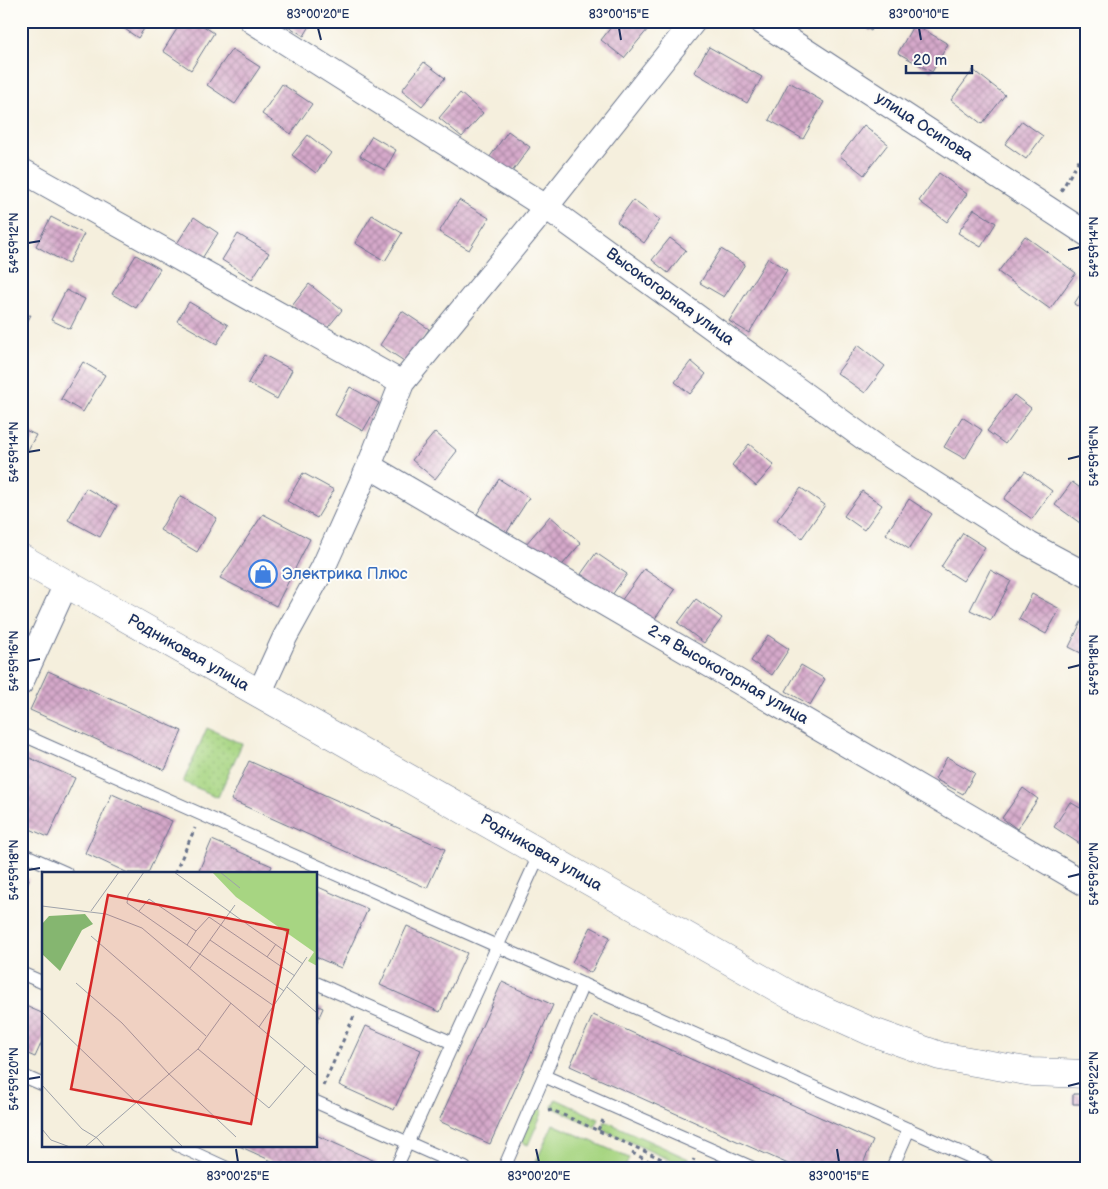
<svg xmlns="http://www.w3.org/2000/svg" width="1108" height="1189" viewBox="0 0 1108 1189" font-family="'Balsamiq Sans',sans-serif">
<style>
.grass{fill:url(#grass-tufts);stroke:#618270}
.park{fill:url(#park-dots);stroke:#618270}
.garden{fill:#a7d582;stroke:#618270}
.building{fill:url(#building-cross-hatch)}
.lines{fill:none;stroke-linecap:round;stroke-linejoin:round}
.service-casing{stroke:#67728a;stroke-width:14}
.minor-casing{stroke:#67728a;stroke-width:26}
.tertiary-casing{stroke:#67728a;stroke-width:29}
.path{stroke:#67728a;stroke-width:3;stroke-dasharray:4 4;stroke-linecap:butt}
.service{stroke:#fff;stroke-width:12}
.minor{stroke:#fff;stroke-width:24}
.tertiary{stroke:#fff;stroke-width:28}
.ticks{fill:none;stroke:#1b2f5e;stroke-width:2}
.labels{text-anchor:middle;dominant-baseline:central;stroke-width:4;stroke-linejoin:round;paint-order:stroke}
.street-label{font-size:16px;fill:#1b2f5e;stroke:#fdfcf7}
.shop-label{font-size:16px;fill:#366cbe;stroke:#fdfcf7;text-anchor:start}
.inset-road{fill:none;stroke:#9ea2aa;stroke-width:1}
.view{fill:#d62828;fill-opacity:0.15;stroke:#d62828;stroke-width:2.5}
.inset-edge{fill:none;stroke:#1b2f5e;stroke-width:2.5}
.neatline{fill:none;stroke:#1b2f5e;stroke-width:2}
.ticks-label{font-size:12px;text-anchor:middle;fill:#1b2f5e}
</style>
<defs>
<pattern id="grass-tufts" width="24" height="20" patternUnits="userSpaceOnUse" patternTransform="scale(1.25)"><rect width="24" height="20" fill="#a7d582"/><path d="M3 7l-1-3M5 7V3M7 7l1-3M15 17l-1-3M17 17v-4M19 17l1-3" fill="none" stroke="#8fb773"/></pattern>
<pattern id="park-dots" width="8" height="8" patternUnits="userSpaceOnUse" patternTransform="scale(1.25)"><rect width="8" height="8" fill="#a7d582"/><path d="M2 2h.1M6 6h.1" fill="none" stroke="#8fb773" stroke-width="1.8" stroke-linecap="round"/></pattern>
<pattern id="building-cross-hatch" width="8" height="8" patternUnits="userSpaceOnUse" patternTransform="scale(1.25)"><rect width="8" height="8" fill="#d6a9ca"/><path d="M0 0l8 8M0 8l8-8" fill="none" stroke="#ad8aa7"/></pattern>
</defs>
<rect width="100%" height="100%" fill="#fdfcf7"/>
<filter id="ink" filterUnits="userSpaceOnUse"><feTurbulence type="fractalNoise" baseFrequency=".02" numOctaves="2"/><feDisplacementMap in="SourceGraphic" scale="10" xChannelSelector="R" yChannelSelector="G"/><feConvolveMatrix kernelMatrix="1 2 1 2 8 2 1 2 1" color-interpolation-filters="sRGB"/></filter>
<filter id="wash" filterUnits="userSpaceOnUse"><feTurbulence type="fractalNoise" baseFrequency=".0096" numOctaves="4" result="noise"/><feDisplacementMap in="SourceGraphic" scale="20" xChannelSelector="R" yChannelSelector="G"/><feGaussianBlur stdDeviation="1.12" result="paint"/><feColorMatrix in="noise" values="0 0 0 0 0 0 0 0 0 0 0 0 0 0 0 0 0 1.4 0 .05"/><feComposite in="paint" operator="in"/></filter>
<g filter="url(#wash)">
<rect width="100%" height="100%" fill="#f5efdd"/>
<path class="grass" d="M556,1099l43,20 -4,8 -43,-20z
M537,1103l6,8 -15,34 -7,-3z
M605,1121l86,39 -3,8 -87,-39z"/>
<path class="park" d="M207,728l35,16 -24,53 -35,-15z"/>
<path class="garden" d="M553,1124l76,34 -4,10h-83l-7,-4z"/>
<g id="blocks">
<path class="building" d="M113,21h36l-11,17z
M182,21h14l18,12 -23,37 -28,-19z
M287,21h26l-9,15 -19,-12z
M616,21h22l10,8 -24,29 -23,-18z
M854,21h22l-5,10z
M914,24l34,20 -16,28 -34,-19z
M709,47l53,30 -15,26 -53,-31z
M232,49l28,18 -25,37 -28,-19z
M424,62l21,16 -23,28 -20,-16z
M973,70l32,25 -23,29 -31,-24z
M789,82l35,20 -21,37 -34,-19z
M282,84l30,20 -21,30 -29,-20z
M460,93l23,20 -21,24 -23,-19z
M1022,121l21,15 -17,23 -21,-15z
M864,125l24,19 -24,31 -24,-19z
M508,131l22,16 -21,29 -22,-15z
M308,135l23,18 -15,20 -24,-18z
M372,136l24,14 -11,20 -25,-14z
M939,173l28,21 -20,28 -28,-21z
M459,200l30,18 -20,32 -30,-18z
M633,200l27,20 -16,23 -27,-21z
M974,209l22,14 -15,24 -23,-14z
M372,215l30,18 -17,28 -30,-18z
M51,217l33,17 -16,30 -32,-18z
M194,217l24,16 -17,27 -25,-15z
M238,234l31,19 -17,26 -30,-19z
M1025,236l51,37 -26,36 -52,-37z
M670,238l16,12 -18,23 -16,-13z
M721,249l24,15 -21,33 -24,-14z
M136,255l24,14 -24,39 -24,-14z
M768,258l19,12 -38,63 -20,-12z
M309,284l33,26 -17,21 -33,-25z
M1087,284v28l-13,-8z
M66,290l19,9 -15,30 -19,-9z
M189,302l39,23 -11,19 -40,-23z
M402,311l27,18 -22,34 -27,-18z
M31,315l-10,18v-17z
M858,345l27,21 -20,27 -28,-20z
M264,355l28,15 -15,29 -29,-16z
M691,361l15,13 -16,20 -15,-12z
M83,362l22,13 -22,37 -22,-13z
M350,387l29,16 -16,28 -28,-16z
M1014,395l17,13 -26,36 -18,-13z
M962,417l20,13 -17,29 -21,-12z
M21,428l15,7 -15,28z
M435,432l22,19 -22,28 -23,-19z
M749,444l25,21 -18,21 -24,-21z
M1025,471l27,20 -20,28 -28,-20z
M303,473l31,17 -17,28 -30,-17z
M499,479l30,19 -22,34 -30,-18z
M1072,482l15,11v35l-32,-23z
M86,488l31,18 -17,31 -32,-17z
M801,488l24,17 -23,33 -25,-18z
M862,491l20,14 -18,25 -20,-14z
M180,496l37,22 -20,34 -37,-22z
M909,499l23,15 -23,35 -23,-15z
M263,514l47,25 -34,67 -56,-28z
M550,516l31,27 -24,28 -31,-27z
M963,533l22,14 -22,34 -22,-14z
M596,553l31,21 -15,21 -31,-21z
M644,569l31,21 -23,33 -31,-22z
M990,570l21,11 -20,39 -21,-10z
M1032,594l28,15 -14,25 -27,-15z
M696,599l26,19 -18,25 -26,-20z
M1083,618l4,2v36l-18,-9z
M768,635l21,14 -17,26 -21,-14z
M801,665l24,14 -15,26 -24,-14z
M48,671l134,60 -17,39 -135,-60z
M21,754l54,24 -27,59 -27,-12z
M947,757l28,16 -12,21 -28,-15z
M249,761l196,88 -18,39 -196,-88z
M1023,788l15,11 -21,30 -15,-11z
M112,794l60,27 -24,52h-20l-43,-20z
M1070,802l17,10v22l-7,10 -26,-17z
M212,840l60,26 -3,7h-71z
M21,876l8,3 -8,17z
M316,886l52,23 -27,59 -25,-11z
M407,926l60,27 -27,59 -60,-27z
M591,927l19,10 -19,36 -19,-11z
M502,982l51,23 -63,139 -51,-23z
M21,1004l23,10v23l-9,20 -14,-6z
M316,1005l7,3 -7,16z
M593,1015l280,126 -12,27h-64l-227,-102z
M366,1026l55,24 -27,60 -55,-25z
M1073,1094h12l1,10h-13z
M316,1135l61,27 -3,6h-87l-50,-23h79z"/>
</g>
</g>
<g filter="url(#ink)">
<use href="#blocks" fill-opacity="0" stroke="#67728a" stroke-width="1"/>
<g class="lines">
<defs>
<path id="service" d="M21,734l963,429 6,5
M21,853l45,20
M21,973l23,10
M316,983l137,60
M583,984l-39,92 209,92
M21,1075l23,10
M316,1102l149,66
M177,1145l50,23
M396,1168l144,-315
M504,1168l40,-92
M892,1168l17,-39"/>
<path id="minor" d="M252,21l294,186 332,241 151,96 58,31
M760,21l327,213
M21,170l381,213
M369,466l718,419
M21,683l45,-99
M259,694l26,-57 38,-69 46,-102 33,-83 144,-176 148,-186"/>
<path id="tertiary" d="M21,558l769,437 80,36 70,25 92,16 55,2"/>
</defs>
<use href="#service" class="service-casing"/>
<use href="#minor" class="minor-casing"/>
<use href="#tertiary" class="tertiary-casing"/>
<path class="path" d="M1061,191l26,-45
M175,873l20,-45
M323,1086l31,-70
M548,1111l4,-1 130,58
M598,1130l5,-10
M632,1153l32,15
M690,1168l4,-9
M1071,1168h10"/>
<use href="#service" class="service"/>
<use href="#minor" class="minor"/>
<use href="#tertiary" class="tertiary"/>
</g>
</g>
<path class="ticks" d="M318,28l3,12M619,28l2,12M919,28l2,12M28,243l12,-2M1068,250l12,-3M28,452l12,-2M1068,459l12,-3M28,661l12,-2M1068,668l12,-3M28,870l12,-2M1068,877l12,-3M28,1079l12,-2M1068,1086l12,-3M236,1149l2,13M536,1149l3,13M837,1149l2,13"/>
<defs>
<symbol id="shop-ring" viewBox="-11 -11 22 22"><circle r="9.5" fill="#fdfcf7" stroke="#3f7fe0" stroke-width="1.5"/><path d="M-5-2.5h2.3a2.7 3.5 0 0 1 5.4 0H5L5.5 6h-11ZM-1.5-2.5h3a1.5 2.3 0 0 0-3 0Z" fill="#3f7fe0"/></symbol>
</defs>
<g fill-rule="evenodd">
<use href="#shop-ring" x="247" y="558" width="32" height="32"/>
</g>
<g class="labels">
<g class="street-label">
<text transform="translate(924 127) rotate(33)">улица Осипова</text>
<text transform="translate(670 297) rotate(36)">Высокогорная улица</text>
<text transform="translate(188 653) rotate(30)">Родниковая улица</text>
<text transform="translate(728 675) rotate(30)">2-я Высокогорная улица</text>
<text transform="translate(541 853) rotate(30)">Родниковая улица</text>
</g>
<g class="shop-label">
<text x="282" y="574">Электрика Плюс</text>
</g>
</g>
<g transform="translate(42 872)">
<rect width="275" height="275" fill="#f5efdd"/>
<path d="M170,0h105v94l-9,-5 6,-9 -78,-55z" fill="#a7d582"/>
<path d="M43,42l8,10 -11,6 -22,41 -18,-17v-30l7,-8z" fill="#85b670"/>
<path class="inset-road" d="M102,0l-16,23 -1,8 147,103M132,0l129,92M178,0l20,16M0,34l64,8 36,14 175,148M49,39l28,-39M97,39l10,-12 47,32 -9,14M154,59l13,-14 86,59M49,64l115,100M168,68l74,51M225,85l9,-13M148,96l45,-63M34,111l46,40 46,50 68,64M245,115l30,26M0,140l141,135M217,155l48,-70M156,177l71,59 36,-42M0,213l40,44 15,9 8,9M0,257l9,11 19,7M43,275l113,-98 33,-46"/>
<path class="view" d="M66,23l180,35 -37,194 -180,-35z"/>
<rect width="275" height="275" class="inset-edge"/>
</g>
<rect width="1108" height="1189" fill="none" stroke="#fdfcf7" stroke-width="55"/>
<path d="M906 65v8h66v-8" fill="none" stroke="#1b2f5e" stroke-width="2.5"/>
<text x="913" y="65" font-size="15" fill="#1b2f5e" stroke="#fdfcf7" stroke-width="4" paint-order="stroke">20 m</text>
<rect x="28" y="28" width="1052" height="1134" class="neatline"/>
<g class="ticks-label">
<text x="318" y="18">83°00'20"E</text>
<text x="619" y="18">83°00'15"E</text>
<text x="919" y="18">83°00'10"E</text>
<text transform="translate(14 243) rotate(-90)" y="4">54°59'12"N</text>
<text transform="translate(1094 247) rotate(-90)" y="4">54°59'14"N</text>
<text transform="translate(14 452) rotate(-90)" y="4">54°59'14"N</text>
<text transform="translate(1094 456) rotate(-90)" y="4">54°59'16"N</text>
<text transform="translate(14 661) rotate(-90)" y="4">54°59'16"N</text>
<text transform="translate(1094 665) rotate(-90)" y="4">54°59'18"N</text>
<text transform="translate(14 870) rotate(-90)" y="4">54°59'18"N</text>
<text transform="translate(1094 874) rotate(-90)" y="4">54°59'20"N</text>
<text transform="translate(14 1079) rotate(-90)" y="4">54°59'20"N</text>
<text transform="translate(1094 1083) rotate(-90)" y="4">54°59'22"N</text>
<text x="238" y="1180">83°00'25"E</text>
<text x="539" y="1180">83°00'20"E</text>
<text x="839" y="1180">83°00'15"E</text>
</g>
</svg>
